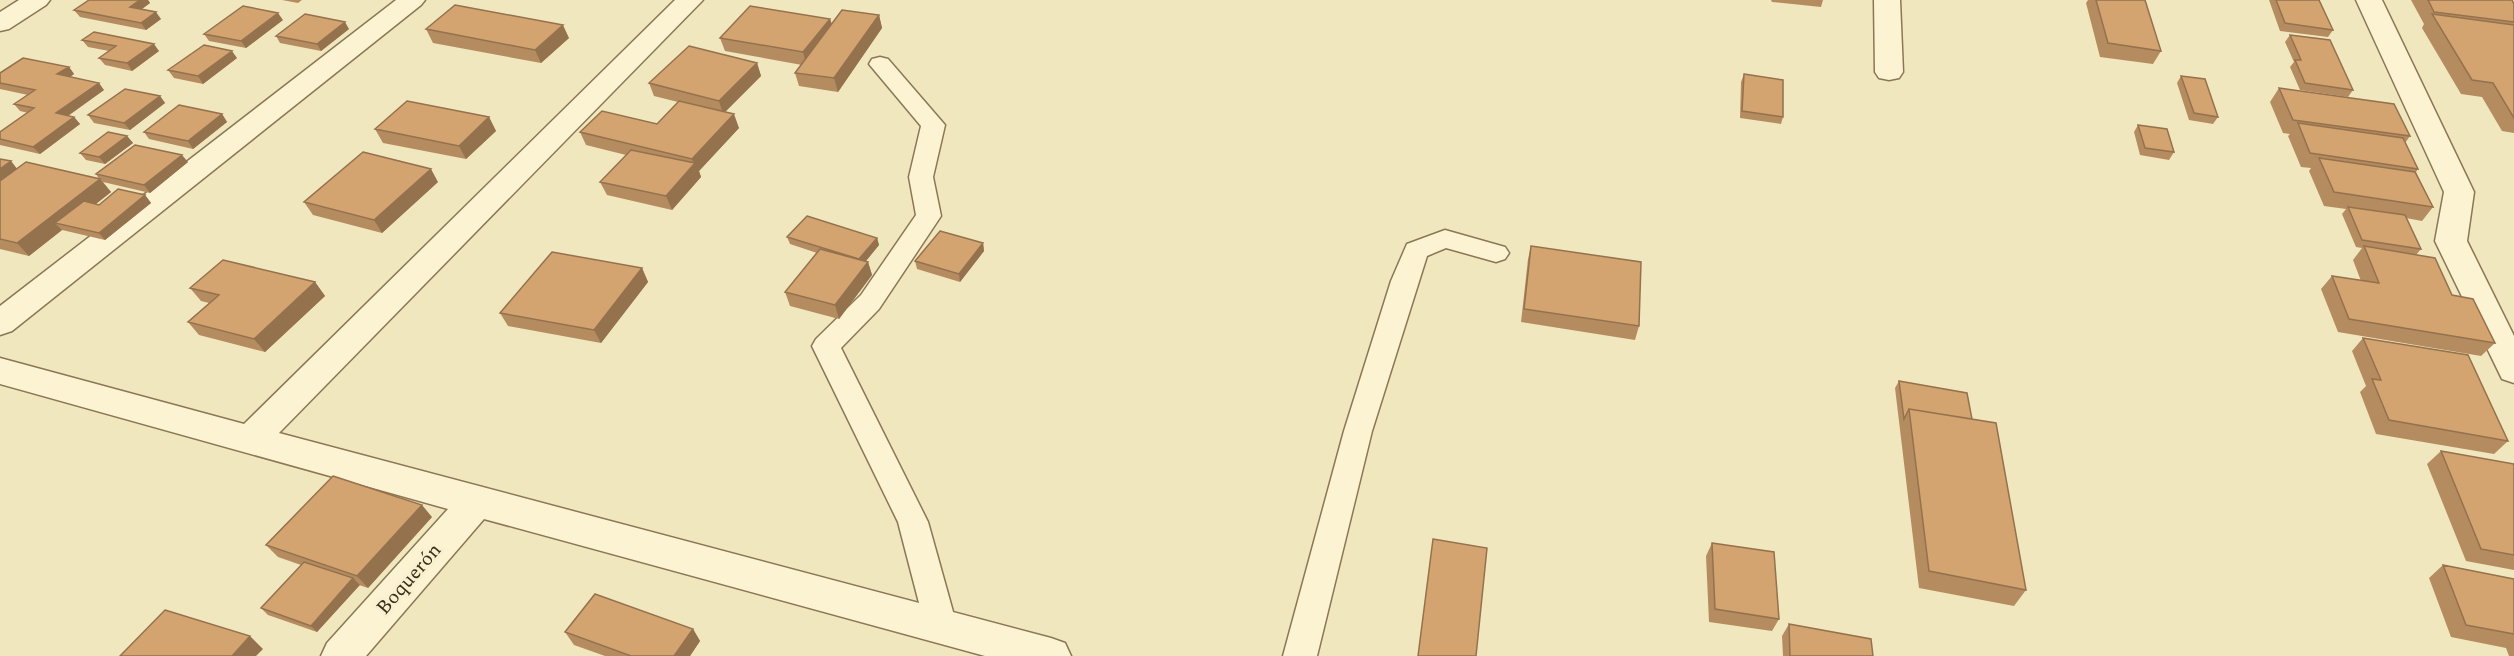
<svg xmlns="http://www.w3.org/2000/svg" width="2514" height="656" viewBox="0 0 2514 656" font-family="Spectral,serif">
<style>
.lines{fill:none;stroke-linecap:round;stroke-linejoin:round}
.service-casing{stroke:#8b7755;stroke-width:3}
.minor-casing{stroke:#8b7755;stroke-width:3}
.service{fill:#fbf3d2;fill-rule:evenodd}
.minor{fill:#fbf3d2;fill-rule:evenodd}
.wall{fill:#b58c60}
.shaded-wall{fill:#94724e}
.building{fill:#d3a370;stroke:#94724e;stroke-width:1.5}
.labels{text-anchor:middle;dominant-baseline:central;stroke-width:6;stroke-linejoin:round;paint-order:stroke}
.street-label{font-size:20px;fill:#392d1b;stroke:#f8f0ce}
</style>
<rect width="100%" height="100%" fill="#f1e7be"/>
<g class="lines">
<defs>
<path id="service" d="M880,57l8,2 57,66 -12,52 8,39 -62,93 -38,39 87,174 29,104 -5,10 -11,4 -11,-4 -5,-10 -27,-104 -86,-176 4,-7 45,-44 55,-80 -7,-38 12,-51 -52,-62 3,-5z
M1445,230l60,17 4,6 -4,6 -9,3 -50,-14 -19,8 -55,175 -55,225h-34l61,-225 47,-150 16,-37z"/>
<path id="minor" d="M19,0h31l-4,5 -37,24 -9,2v-19z
M396,0h29l-4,5 -409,326 -12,4v-29z
M675,0h28l-424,433 772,205 14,5 6,13h-86l-501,-137 -118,137h-45l6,-13 121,-134 -448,-125v-26l244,66z
M1874,0h26l3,72 -4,6 -10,2 -10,-2 -4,-6z
M2356,0h26l92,192 -7,49 47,95v47l-12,-4 -67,-138 9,-49z"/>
</defs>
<use href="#service" class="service-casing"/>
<use href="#minor" class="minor-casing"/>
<use href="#service" class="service"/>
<use href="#minor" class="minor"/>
</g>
<path class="wall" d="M89,0h59l2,3 -8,6 19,10 -15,11 -66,-13 -6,-7z
M282,0h20l-4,3z
M1771,0h52l-2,7 -49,-5z
M2088,0h57l16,51 -8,13 -53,-7 -14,-54z
M2269,0h50l14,30 -5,7 -48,-6z
M2411,0h97l6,4v129l-12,-2 -20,-34 -21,-3 -39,-66 2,-4z
M879,15l3,13 -44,64 -39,-6 -4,-13 7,-8 -77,-14 -5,-13 110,-19 2,5z
M283,20l-37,28 -37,-7 -5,-7z
M349,29l-28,22 -41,-8 -4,-7z
M426,29l143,9 -28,25 -108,-20z
M2290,35l63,55 -5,7 -48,-7 -10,-23 4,-5 -9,-20z
M82,40l77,11 -27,20 -27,-6 -6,-7 10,-7 -21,-4z
M237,58l-34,26 -29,-6 -6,-8z
M757,63l4,13 -36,36 14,16 -40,43 2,6 -29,33 -65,-15 -7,-13 26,-27 -40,-10 -6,-13 77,-8 21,-22 -24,-6 -5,-13z
M69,67l5,7 -4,3 34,13 -36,26 6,1 6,7 -40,30 -40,-9v-13l28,-19 -8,-2 -6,-7 14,-9 -28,-6v-16z
M1744,74l39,43 -2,7 -41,-6 1,-36z
M2181,76l37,41 -5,7 -24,-4 -12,-37z
M2279,88l131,48 -5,7 13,26 -2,3 17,35 -11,14 -16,-3 15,31 -5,6 79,88 -14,13 -143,-24 -17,-43 11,-13 29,5 -8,-21 9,-12 -6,-1 -14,-33 4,-5 -22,-3 -15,-35 2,-3 -10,-1 -13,-31 2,-2 -7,-1 -13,-31z
M160,96l5,7 -35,27 -36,-7 -6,-8z
M222,114l5,8 -34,27 -44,-10 -5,-7z
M489,117l7,14 -30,28 -83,-16 -8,-14z
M2138,125l36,27 -5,8 -29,-5 -6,-23z
M127,136l6,7 -28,21 -19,-4 -6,-7z
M0,159l11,2 6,8 82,10 -3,-5 92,-12 -38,31 -47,-11 8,10 -15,12 3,1 46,-10 6,8 -46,37 -43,-10 -33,26 -29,-7z
M438,182l-56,51 -69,-18 -9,-13z
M787,237l90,1 2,7 -13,16 2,1 4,13 -33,44 -49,-13 -5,-14 32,-39 -27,-9z
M983,243l1,8 -24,31 -43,-13 -2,-8z
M1531,246l108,80 -4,14 -114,-18 7,-63z
M642,268l6,14 -47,61 -93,-17 -8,-13z
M315,282l10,14 -60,56 -66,-17 -11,-13 21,-19 -8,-2 -11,-13z
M2363,338l145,103 -14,13 -118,-20 -16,-42 6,-6 -14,-35z
M1899,381l73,38 54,171 -12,16 -95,-18 -24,-200z
M2441,451l73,14v105l-48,-9 -39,-97z
M432,517l-64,71 -9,-3 -42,47 -49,-17 -7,-7 40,-43 -23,-8 -12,-12z
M1712,543l67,76 -7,12 -63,-9 -3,-66z
M2443,565l71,14v77h-5l-3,-8 -55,-11 -22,-59z
M1789,624l84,32h-90l-1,-20z
M693,629l7,12 -10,15h-85l-31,-11 -9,-13z"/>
<path class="shaded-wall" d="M140,0h8l2,3 -15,11 -5,-7z
M156,12l5,7 -15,11 -5,-7z
M278,13l5,7 -37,28 -5,-7z
M879,15l3,13 -44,64 -4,-14z
M830,19l4,13 -27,34 -4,-14z
M345,22l4,7 -28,22 -4,-7z
M563,25l6,13 -28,25 -6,-13z
M154,44l5,7 -27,20 -5,-8z
M232,51l5,7 -34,26 -5,-8z
M757,63l4,13 -38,38 -4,-13z
M69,67l5,7 -11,8 -6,-8z
M99,83l5,7 -42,30 -6,-7z
M160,96l5,7 -35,27 -6,-7z
M222,114l5,8 -34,27 -5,-8z
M734,114l5,14 -40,43 2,6 -29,33 -6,-14 28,-31 -2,-6z
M74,117l6,7 -40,30 -7,-7z
M489,117l7,14 -30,28 -7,-13z
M127,136l6,7 -28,21 -6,-7z
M182,155l6,7 -38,31 -6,-8z
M11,161l6,8 -17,12v-12z
M431,169l7,13 -56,51 -8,-13z
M100,179l11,13 -43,34 -13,-3 7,7 -33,26 -12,-13z
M145,195l6,8 -46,37 -6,-7z
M877,238l2,7 -18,22 -2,-8z
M983,243l1,8 -24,31 -1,-8z
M868,262l4,13 -33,44 -4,-14z
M642,268l6,14 -47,61 -7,-13z
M315,282l10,14 -60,56 -11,-13z
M422,505l10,12 -64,71 -11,-12z
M353,578l7,7 -43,47 -6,-6z
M693,629l7,12 -10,15h-16z
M250,636l13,13 -7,7h-24z"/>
<path class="building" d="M89,0h51l-10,7 26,5 -15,11 -67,-13z
M2096,0h49l16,51 -53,-8z
M2276,0h43l14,30 -48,-7z
M2428,0h84l2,4v18l-80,-10z
M455,5l108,20 -28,25 -109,-21z
M243,6l35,7 -37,28 -37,-7z
M750,6l80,13 -27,33 -83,-14z
M842,10l37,5 -45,63 -39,-5z
M305,14l40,8 -28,22 -41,-8z
M2432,14l82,11v93l-21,-35 -21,-3z
M94,32l60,12 -27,19 -28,-5 17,-12 -34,-6z
M2290,35l40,5 23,50 -48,-7 -10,-23h6z
M204,45l28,6 -34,25 -30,-6z
M689,46l68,17 -38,38 -70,-18z
M23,58l46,9 -12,7 42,9 -43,30 18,4 -41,30 -33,-8v-7l34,-24 -20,-4 21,-14 -35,-7v-10z
M1744,74l39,6v37l-41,-6z
M2181,76l24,3 13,38 -24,-4z
M2279,88l115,16 16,32 -117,-16z
M125,89l35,7 -36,27 -36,-8z
M407,101l82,16 -30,29 -84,-17z
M679,101l55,13 -42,45 -112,-27 22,-21 55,13z
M179,105l43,9 -34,27 -44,-9z
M2298,123l105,15 15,31 -108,-16z
M2138,125l29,4 7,23 -29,-4z
M108,132l19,4 -28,21 -19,-4z
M135,145l47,10 -38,30 -48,-11z
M631,150l64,13 -29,33 -66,-14z
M363,152l68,17 -57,51 -70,-18z
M2319,158l96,14 18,35 -99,-15z
M0,159l11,2 -11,8z
M26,162l74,17 -83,64 -17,-4v-58z
M118,189l27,6 -46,38 -44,-10 29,-22 15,4z
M2348,207l57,8 16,34 -59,-9z
M807,216l70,22 -18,21 -72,-22z
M940,231l43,12 -24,31 -44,-13z
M1531,246l110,16 -2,64 -115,-17z
M2364,246l71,12 17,37 21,4 22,44 -146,-24 -17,-43 47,7z
M820,249l48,13 -33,43 -50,-13z
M552,252l90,16 -48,62 -94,-17z
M223,260l92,22 -61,57 -66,-17 31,-27 -29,-7z
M2363,338l105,17 40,86 -119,-21 -17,-41 9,1z
M1899,381l68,12 5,26 -63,-10 -5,10z
M1909,409l87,14 30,167 -97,-19z
M2441,451l73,13v91l-33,-6z
M333,476l89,29 -65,71 -91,-31z
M1433,539l54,9 -11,108h-58z
M1712,543l62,9 5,67 -64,-10z
M304,562l49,16 -42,48 -50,-18z
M2443,565l71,14v55l-48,-9z
M595,594l98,35 -19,27h-43l-66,-24z
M165,610l85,26 -18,20h-112z
M1789,624l82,15 2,17h-83z"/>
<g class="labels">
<g class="street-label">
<text transform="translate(409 579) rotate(-49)">Boquerón</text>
</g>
</g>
</svg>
